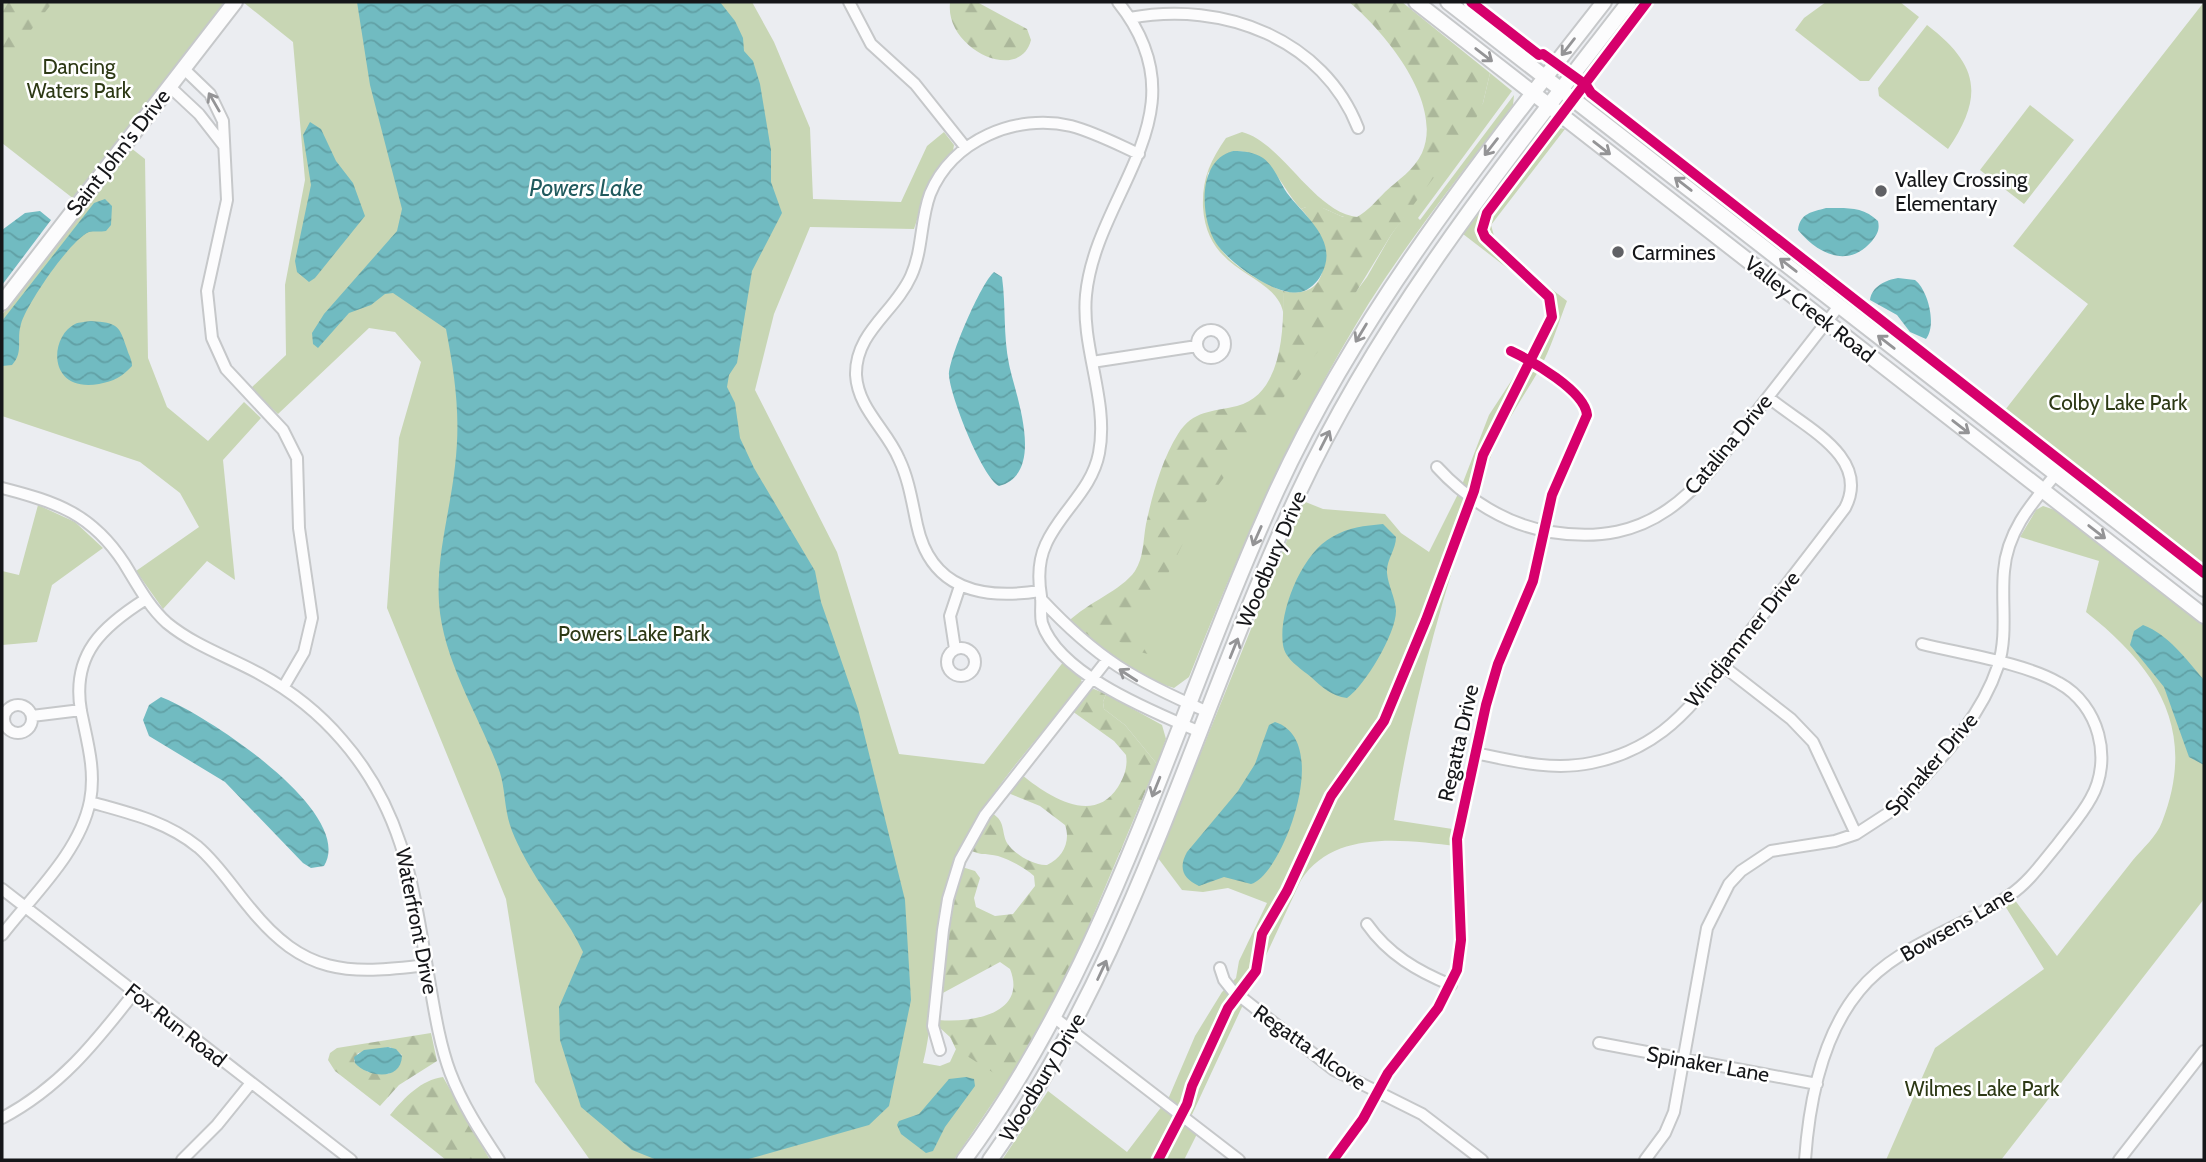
<svg xmlns="http://www.w3.org/2000/svg" width="2206" height="1162" viewBox="0 0 2206 1162" font-family="Cabin,sans-serif">
<style>
.green{fill:#c8d6b4}
.forest{fill:url(#forest-firs);fill-rule:evenodd}
.water{fill:url(#water-waves)}
.lines{fill:none;stroke-linecap:round;stroke-linejoin:round}
.street-casing{stroke:#c6c8ca;stroke-width:14}
.secondary-casing{stroke:#c6c8ca;stroke-width:18}
.street{stroke:#fcfcfd;stroke-width:10}
.secondary{stroke:#fcfcfd;stroke-width:14}
.cycleway-casing{stroke:#fff;stroke-width:15}
.cycleway{stroke:#d6006c;stroke-width:10}
.oneway{stroke:#949496}
.poi-dot{fill:#606165;stroke:#fff;stroke-width:2.5}
.labels{text-anchor:middle;dominant-baseline:central;stroke-width:5;stroke-linejoin:round;paint-order:stroke}
.park-label{font-size:21px;fill:#2d3915;stroke:#fff}
.street-label{font-size:21px;fill:#151619;stroke:#fff}
.poi-label{font-size:21px;fill:#151619;stroke:#fff;text-anchor:start}
.water-label{font-size:23px;font-style:italic;fill:#205a5e;stroke:#fff}
</style>
<defs>
<pattern id="forest-firs" width="22" height="20" patternUnits="userSpaceOnUse" patternTransform="scale(1.75)"><rect width="22" height="20" fill="#c8d6b4"/><path d="M5 1l3.5 6h-7zM16 11l3.5 6h-7z" fill="#abb79a"/></pattern>
<pattern id="water-waves" width="16" height="10" patternUnits="userSpaceOnUse" patternTransform="scale(1.75)"><rect width="16" height="10" fill="#71bbc1"/><path d="M0 5q4-4 8 0t8 0" fill="none" stroke="#61a0a5"/></pattern>
</defs>
<rect width="100%" height="100%" fill="#ebedf1"/>
<path class="green" d="M2,2h233l-156,201 -77,-60z
M243,2h509l22,40 36,86 3,71 88,3 26,-56 17,-14 10,13 -1,6 -24,32 -15,46 -104,-2 -36,87 -19,76 82,162 62,202 85,10 80,-103 18,17 -2,8c-53,67 -120,132 -138,218 -11,52 -6,108 -19,159l17,3 10,-4 6,-13 -6,-12 72,22 -68,101h-364l-55,-78 -29,-183 -119,-291 12,-170 22,-76 -26,-30 -26,-4 -91,86 -28,-25 36,-34 -1,-70 20,-105 -12,-138z
M1826,2h74l19,15 -50,64h-9l-65,-51 9,-12z
M2204,2v577l-206,-160 90,-115 -75,-58z
M1927,25c51,39 58,70 21,124l-69,-53 -1,-8z
M1490,73l22,18 -94,127 2,2 94,-125 -1,10c-49,65 -100,129 -144,198 -73,118 -129,245 -180,374l-15,11 -29,-9 -51,-36 273,-366 24,-42 92,-132z
M2030,105l44,35 -50,64 -44,-34z
M1553,127l12,2 -74,96 6,22 70,54c-9,23 -16,48 -28,69 -18,31 -39,60 -51,94 -42,114 -75,236 -94,356l65,10 -2,16c-53,-6 -123,-17 -156,34l-112,241 10,9 -15,30h-182l46,-69 79,61 42,-55 26,-61 27,-44 14,-14 3,-17 28,-58 -39,-15 -25,4 -21,-2 -24,-32 145,-357 20,8 62,5 16,19 28,19 31,-62 29,-75 30,-46 26,-54 1,-11 -5,-10 -78,-60 78,-101z
M1242,132c40,10 72,81 116,85 -21,6 -33,-18 -57,-8 -22,-24 -30,-59 -68,-58l-25,22c-3,17 1,60 12,75 13,19 42,35 63,43l1,26c-5,-46 -77,-39 -81,-110 -1,-28 7,-46 23,-69z
M131,148l14,11 3,199 19,49 41,34 36,-39 17,16 -38,42 12,120 -28,-19 -44,48 -27,-38 63,-44 -19,-34 -40,-31 -138,-46v-101z
M38,505l37,17 28,26 -51,37 -15,57 -35,3v-74l17,4z
M2043,506l12,4 149,115v274l-203,261h-115l49,-112 109,-79 -42,-68 9,-6 46,61c25,-32 51,-64 76,-96 9,-11 24,-24 29,-38 36,-92 -5,-154 -76,-210l13,-51 -79,-24 16,-27z
M1106,694l56,31 4,14 -9,25 -32,-39 -21,-16 -1,-7z"/>
<path class="forest" d="M2,2h51l-51,65z
M977,2l50,27 4,11c-11,44 -86,9 -81,-37z
M1349,2h53l88,71 -7,30 -10,22 -82,110 -63,103 -129,173 -35,71 -37,40 -24,13 -8,9 -27,-22c20,-20 53,-31 67,-51 9,-14 8,-31 11,-47 6,-28 16,-65 32,-90 15,-24 34,-22 59,-28 46,-12 47,-79 46,-115 57,11 44,-56 18,-82l13,-5 29,13h14c11,-6 19,-16 28,-25 13,-12 29,-22 37,-39 22,-50 -37,-121 -73,-151z
M1128,630l20,14v10l-16,-4 -18,-12 -1,-3z
M1094,689l12,5 -3,8 1,7 21,16 32,39 -88,209 -61,109 -52,-33 -5,-11 -12,-11v-7c32,3 89,-6 71,-51l-10,-7 -59,32 9,-85 12,-42 13,4 5,7 -6,20 2,9 19,9 18,-2 22,-28 -1,-10c-10,-9 -24,-16 -36,-20 -11,-3 -18,0 -28,-6l22,-37c14,9 9,18 15,30 7,11 27,23 40,22 16,-7 24,-24 18,-40l-25,-19 -32,-13 14,-18c26,21 71,51 96,12 6,-10 10,-20 8,-32l-12,-14 -42,-30 17,-21z
M431,1033l6,28 -38,24 -19,21 -45,-35 -7,-11 2,-7 7,-5zM390,1047l12,8 -13,19 -21,-2 -14,-11 4,-8z
M443,1077l47,83h-44l-56,-45c15,-18 31,-35 53,-38z"/>
<path class="water" d="M357,2h363l15,19 8,17 1,13 9,10 7,23 11,66v32l11,31 -30,58 -15,92 -8,12 -2,12 8,16 5,35 14,30 61,103 6,31 37,107 47,191 6,100 -22,106 -20,19 -124,35h-88l-25,-10 -51,-43 -21,-67 -1,-33 24,-55c-14,-31 -36,-55 -53,-85 -9,-16 -20,-36 -23,-54 -3,-16 -3,-31 -9,-46 -20,-53 -55,-107 -59,-164 -3,-47 11,-91 16,-137 6,-50 0,-89 -9,-137l-53,-36 -8,1 -14,11 -22,8 -31,35 -5,-4 -1,-11 12,-19 73,-83 5,-22 -32,-124z
M310,122l11,7 15,32 17,22 12,33 -50,62 -6,4 -12,-10 -2,-11 16,-76 -8,-50z
M1233,151c11,0 21,1 30,7 12,9 16,23 24,35 18,24 53,48 34,82 -4,8 -12,15 -20,17 -25,5 -72,-29 -85,-49 -16,-25 -19,-83 17,-92z
M105,199l7,7 -1,19 -5,6c-5,1 -13,0 -17,1 -19,8 -63,73 -68,92 -5,16 3,28 -9,41l-10,1v-45l92,-118z
M1826,208c20,0 37,-2 52,13 2,9 -1,13 -6,20 -24,28 -54,13 -74,-11 2,-17 14,-18 28,-22z
M40,211l11,9 -49,65v-55l23,-17z
M994,272l8,5c4,29 1,58 7,87 6,30 38,109 -10,122 -17,-9 -49,-90 -50,-111 0,-18 32,-92 45,-103z
M1898,278l17,2c13,10 22,45 11,59l-16,-7 -13,-17 -27,-15c2,-14 16,-20 28,-22z
M91,321c27,2 28,4 36,28 2,7 5,10 5,17 -10,11 -18,15 -33,18 -52,9 -50,-47 -24,-60 4,-2 11,-2 16,-3z
M1383,524l13,13c0,13 -10,23 -9,36 1,12 8,24 9,37 1,22 -31,76 -49,88 -16,-2 -25,-11 -36,-21 -11,-9 -26,-18 -28,-32 -5,-33 19,-92 49,-108 17,-10 32,-11 51,-13z
M2143,625c26,10 43,34 61,55v85l-15,-8 -25,-70 -34,-42 4,-14z
M161,697c41,15 196,115 163,169l-13,2 -8,-5 -78,-81 -76,-46 -6,-16 6,-15z
M1275,722c60,19 5,156 -24,162l-27,-7 -25,9c-16,-7 -21,-18 -12,-34l51,-61 17,-27 14,-39z
M388,1047l8,2 6,7c-1,26 -35,21 -47,7l-1,-6 10,-7z
M966,1077l8,2 1,7 -30,41 -12,24 -7,2 -25,-19 -4,-9 2,-4 20,-7 30,-35z"/>
<g class="lines">
<defs>
<path id="street" d="M849,2l22,42 44,40 51,64
M1118,2c89,111 -22,189 -32,293 -5,53 23,106 13,158 -7,37 -39,59 -53,91 -8,17 -8,34 -5,52 1,9 -1,18 1,27 17,52 112,89 158,109
M1130,18c94,-18 194,22 228,110
M183,68l27,26 13,27 4,79 -20,91 5,47 14,31 57,61 14,28 2,70 13,90 -8,34 -21,36
M169,86l30,28 25,32
M1197 344a14 14 0 1 1 28 0a14 14 0 1 1-28 0Z
M1092,362l105,-16
M1437,467c29,32 70,58 114,65 107,17 148,-45 206,-121 27,-35 55,-70 82,-105
M2,488c55,14 90,26 122,75 13,21 25,44 43,60 28,23 62,34 93,51 31,17 59,39 82,66 64,73 72,153 88,245 5,29 10,60 20,87 12,32 31,61 49,88
M1040,591c-57,9 -109,-1 -123,-66 -5,-23 -8,-45 -18,-66 -12,-29 -41,-50 -43,-84 -1,-43 39,-63 55,-99 12,-26 9,-55 19,-82 22,-54 86,-81 141,-68 23,6 46,18 68,28
M1041,599c56,60 93,81 167,113
M947 662a14 14 0 1 1 28 0a14 14 0 1 1-28 0Z
M955,649l-5,-33 10,-30
M1723,666l68,53 22,23 43,92
M4 719a14 14 0 1 1 28 0a14 14 0 1 1-28 0Z
M32,716l49,-6
M1475,753c38,8 77,18 116,10 26,-5 51,-16 72,-32 31,-24 54,-58 78,-88 35,-45 70,-90 104,-135 27,-52 -43,-82 -77,-111
M90,802c39,11 76,19 108,45 20,17 35,41 52,61 54,67 97,67 176,57
M2,889l349,271
M1367,924c21,30 50,47 84,61
M2,935c30,-39 78,-83 88,-134 6,-31 -3,-60 -9,-90 -10,-57 22,-85 65,-112
M1220,968l4,12 8,10 102,80 88,44 60,46
M1055,1018l184,142
M1599,1043l218,41
M940,1050l-7,-24 10,-96 5,-31 12,-39 25,-45 122,-155
M2,1118c57,-30 93,-75 132,-125
M182,1160l35,-35 34,-42
M1333,1160l30,-41 25,-46 50,-65 19,-38 4,-30 -4,-101 29,-134 12,-41 35,-83 19,-86 35,-80c-2,-24 -55,-54 -76,-64
M1645,1160l20,-27 9,-21 33,-184 22,-44 12,-13 30,-20 64,-10 21,-7 40,-26c39,-44 83,-85 102,-142 10,-31 3,-64 6,-95 3,-40 28,-68 52,-97
M1805,1160c4,-57 16,-123 54,-169 38,-47 103,-62 151,-96 19,-13 32,-32 47,-50 11,-15 25,-30 34,-47 22,-39 8,-93 -32,-115 -34,-20 -97,-29 -137,-39
M2119,1160l85,-109"/>
<path id="secondary" d="M1416,2l788,614
M1448,2l756,587
M2,303l233,-301
M964,1160c149,-201 210,-445 313,-670 83,-180 206,-333 327,-488
M990,1160c144,-201 204,-443 308,-666 85,-182 209,-334 331,-492"/>
</defs>
<use href="#street" class="street-casing"/>
<use href="#secondary" class="secondary-casing"/>
<use href="#street" class="street"/>
<use href="#secondary" class="secondary"/>
<defs>
<path id="cycleway" d="M1471,2l68,53 4,-1 43,31 5,8 613,480
M1158,1160l29,-56 5,-18 36,-78 28,-37 6,-37 25,-43 44,-95 53,-75 42,-101 48,-129 9,-36 69,-138 -3,-20 -64,-60 -3,-7 5,-17 160,-211
M1333,1160l30,-41 25,-46 50,-65 19,-38 4,-30 -4,-101 29,-134 12,-41 35,-83 19,-86 35,-80c-2,-24 -55,-54 -76,-64"/>
</defs>
<use href="#cycleway" class="cycleway-casing"/>
<use href="#cycleway" class="cycleway"/>
</g>
<defs><path id="oneway-shaft" d="M-6 0H5M1.5-3L5.5 0L1.5 3" fill="none" stroke-width="1.6" stroke-linecap="round" stroke-linejoin="round" transform="scale(1.75)"/></defs>
<g class="oneway">
<use href="#oneway-shaft" transform="translate(1568 47) rotate(128)"/>
<use href="#oneway-shaft" transform="translate(1484 55) rotate(38)"/>
<use href="#oneway-shaft" transform="translate(214 102) rotate(-120)"/>
<use href="#oneway-shaft" transform="translate(1491 147) rotate(128)"/>
<use href="#oneway-shaft" transform="translate(1602 148) rotate(38)"/>
<use href="#oneway-shaft" transform="translate(1683 184) rotate(-142)"/>
<use href="#oneway-shaft" transform="translate(1788 265) rotate(-142)"/>
<use href="#oneway-shaft" transform="translate(1361 333) rotate(121)"/>
<use href="#oneway-shaft" transform="translate(1886 342) rotate(-142)"/>
<use href="#oneway-shaft" transform="translate(1961 427) rotate(38)"/>
<use href="#oneway-shaft" transform="translate(1325 440) rotate(-63)"/>
<use href="#oneway-shaft" transform="translate(2097 532) rotate(38)"/>
<use href="#oneway-shaft" transform="translate(1257 536) rotate(114)"/>
<use href="#oneway-shaft" transform="translate(1234 648) rotate(-68)"/>
<use href="#oneway-shaft" transform="translate(1128 675) rotate(-147)"/>
<use href="#oneway-shaft" transform="translate(1156 787) rotate(112)"/>
<use href="#oneway-shaft" transform="translate(1102 970) rotate(-65)"/>
</g>
<g class="poi-dot">
<circle cx="1881" cy="191" r="7"/>
<circle cx="1618" cy="252" r="7"/>
</g>
<g class="labels">
<g class="park-label">
<text x="79" y="66">Dancing<tspan x="79" dy="24">Waters Park</tspan></text>
<text x="2118" y="402">Colby Lake Park</text>
<text x="634" y="633">Powers Lake Park</text>
<text x="1982" y="1088">Wilmes Lake Park</text>
</g>
<g class="street-label">
<text transform="translate(118 152) rotate(-52)">Saint John's Drive</text>
<text transform="translate(1810 309) rotate(38)">Valley Creek Road</text>
<text transform="translate(1728 444) rotate(-50)">Catalina Drive</text>
<text transform="translate(1271 559) rotate(-67)">Woodbury Drive</text>
<text transform="translate(1742 639) rotate(-51)">Windjammer Drive</text>
<text transform="translate(1458 743) rotate(-77)">Regatta Drive</text>
<text transform="translate(1931 764) rotate(-49)">Spinaker Drive</text>
<text transform="translate(417 921) rotate(79)">Waterfront Drive</text>
<text transform="translate(1957 924) rotate(-30)">Bowsens Lane</text>
<text transform="translate(176 1025) rotate(38)">Fox Run Road</text>
<text transform="translate(1310 1047) rotate(35)">Regatta Alcove</text>
<text transform="translate(1708 1064) rotate(10)">Spinaker Lane</text>
<text transform="translate(1042 1077) rotate(-59)">Woodbury Drive</text>
</g>
<g class="poi-label">
<text x="1895" y="179">Valley Crossing<tspan x="1895" dy="24">Elementary</tspan></text>
<text x="1632" y="252">Carmines</text>
</g>
<g class="water-label">
<text x="586" y="188">Powers Lake</text>
</g>
</g>
<rect width="2206" height="1162" fill="none" stroke="#151619" stroke-width="7"/>
</svg>
